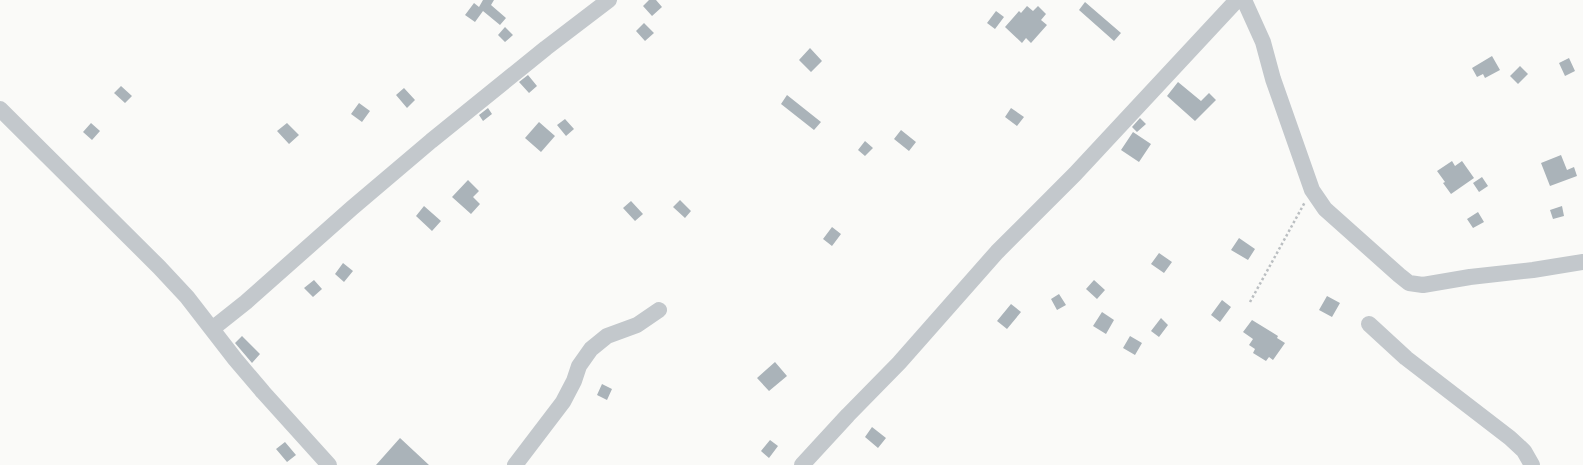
<svg xmlns="http://www.w3.org/2000/svg" width="1583" height="465" viewBox="0 0 1583 465" font-family="Arial,sans-serif">
<style>
.building{fill:#aab3b9}
.lines{fill:none;stroke-linecap:round;stroke-linejoin:round}
.path{stroke:#bbbfc2;stroke-width:2.5;stroke-dasharray:2.5 2.5;stroke-linecap:butt}
.minor{stroke:#c3c8cc;stroke-width:16}
</style>
<rect width="100%" height="100%" fill="#fafaf8"/>
<path class="building" d="M483,0h11l-3,5 15,13 -6,7 -17,-14 -8,11 -10,-7 9,-12 5,4z
M649,0h7l6,7 -10,9 -9,-10z
M1085,2l36,31 -7,8 -35,-31z
M1027,6l6,5 5,-5 8,8 -5,6 6,5 -16,18 -5,-5 -4,5 -17,-16 14,-16 2,2z
M996,11l8,6 -9,12 -8,-6z
M644,23l10,10 -9,8 -9,-10z
M505,27l8,8 -8,7 -7,-7z
M810,48l12,13 -11,11 -12,-12z
M1492,56l8,14 -15,8 -2,-4 -6,3 -5,-9z
M1569,58l6,13 -10,5 -6,-13z
M1520,66l8,8 -10,10 -8,-8z
M528,75l9,11 -8,7 -10,-11z
M1178,82l23,19 8,-8 7,7 -21,21 -28,-25z
M121,86l11,10 -7,7 -11,-10z
M404,88l11,12 -8,8 -11,-13z
M787,95l34,27 -7,8 -33,-26z
M359,103l11,8 -8,11 -11,-8z
M488,108l4,6 -9,7 -4,-6z
M1011,108l13,9 -7,9 -12,-9z
M1140,118l6,6 -9,8 -5,-5z
M565,119l9,10 -8,7 -9,-11z
M539,122l16,14 -14,16 -16,-14z
M91,123l9,8 -8,9 -9,-8z
M287,123l12,12 -10,9 -12,-13z
M901,130l15,12 -7,9 -15,-12z
M1133,132l18,12 -12,18 -18,-12z
M865,141l8,7 -8,8 -7,-6z
M1561,155l6,15 7,-3 3,9 -27,10 -9,-23z
M1452,161l3,5 7,-5 12,17 -23,16 -8,-11 2,-1 -8,-11z
M1482,177l6,9 -9,6 -6,-9z
M468,180l11,11 -6,6 7,7 -9,10 -19,-17z
M680,200l11,11 -6,7 -12,-11z
M631,201l12,13 -8,7 -12,-13z
M424,206l17,15 -9,10 -16,-15z
M1562,206l2,10 -11,3 -3,-9z
M1478,212l6,10 -11,6 -6,-9z
M832,227l9,7 -9,12 -9,-7z
M1239,238l16,11 -7,11 -17,-10z
M1159,253l13,9 -8,11 -13,-9z
M343,263l10,8 -9,11 -9,-8z
M314,280l8,9 -9,8 -9,-9z
M1094,280l11,10 -8,9 -11,-10z
M1059,294l7,11 -9,5 -6,-11z
M1327,296l13,7 -8,14 -13,-7z
M1222,300l9,7 -11,15 -9,-7z
M1011,304l10,8 -14,17 -10,-8z
M1102,312l12,8 -8,14 -13,-8z
M1161,318l7,7 -9,12 -8,-6z
M1252,320l26,16 -1,2 8,5 -12,17 -4,-3 -3,4 -13,-8 2,-4 -6,-4 4,-6 -10,-7z
M242,336l18,18 -8,9 -17,-20z
M1130,336l12,7 -7,12 -12,-7z
M775,362l12,14 -18,15 -12,-13z
M602,384l10,5 -5,11 -10,-5z
M872,427l14,11 -8,10 -13,-11z
M400,438l29,27h-53z
M770,440l8,6 -9,12 -8,-7z
M285,442l11,13 -9,7 -11,-13z"/>
<g class="lines">
<path class="path" d="M1250,302l55,-100"/>
<path class="minor" d="M1244,0l19,42 10,37 39,111 13,19 74,66 10,8 14,2 47,-8 63,-7 50,-8
M0,109l159,158 28,30 48,62 28,33 66,73
M1369,324l37,34 104,80 14,13 8,14
M212,329l34,-27 106,-94 79,-67 115,-93 63,-48
M515,465l48,-63 11,-21 5,-15 12,-17 16,-13 30,-11 22,-15
M802,465l46,-50 51,-52 98,-111 78,-78 162,-174"/>
</g>
</svg>
